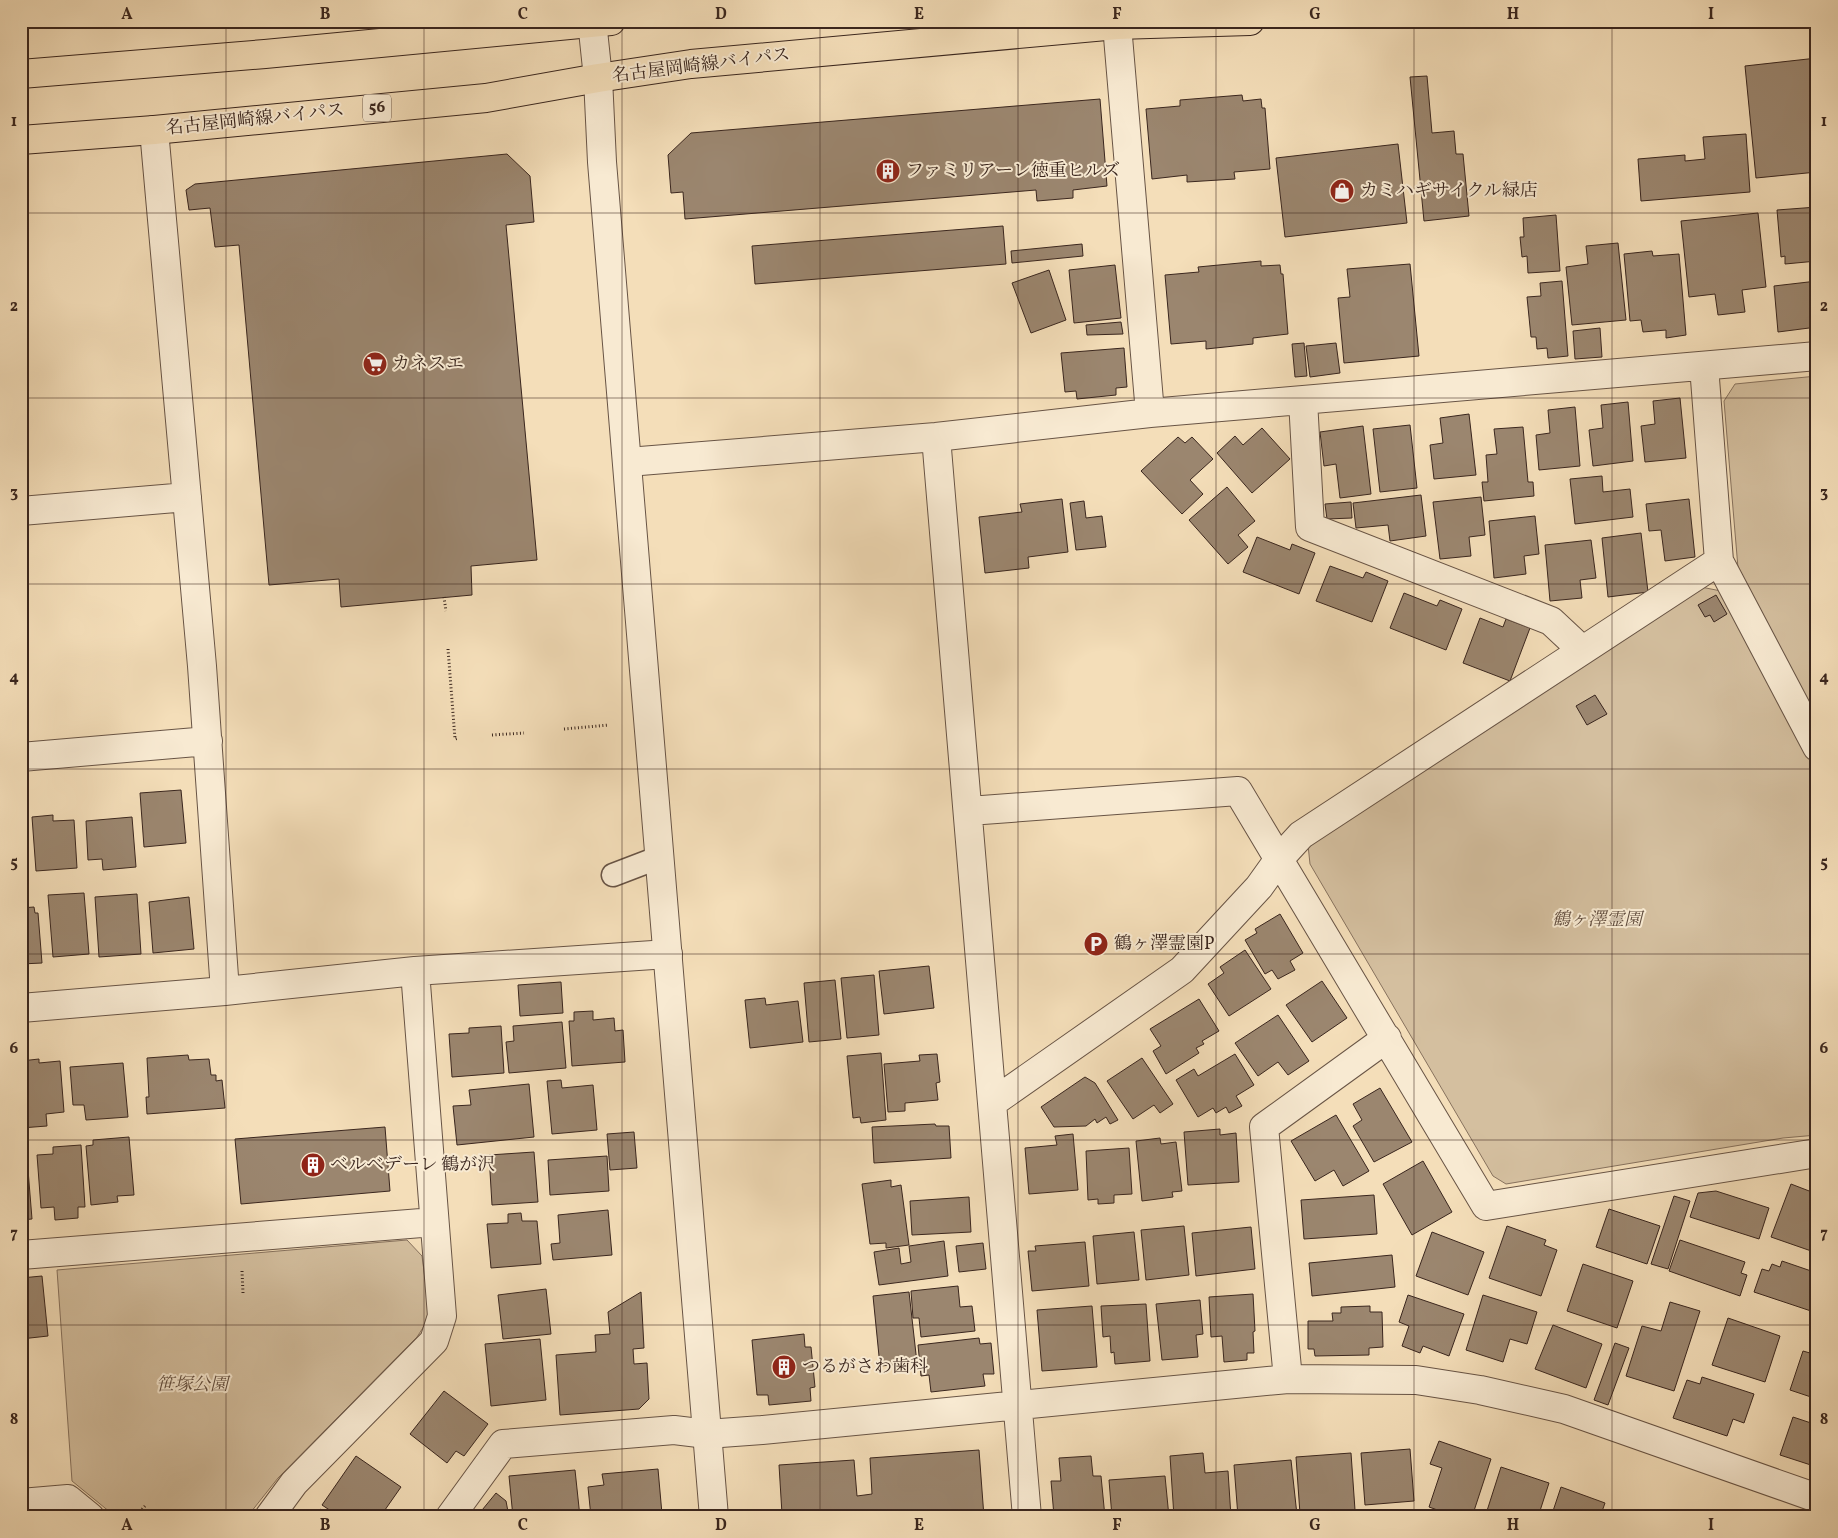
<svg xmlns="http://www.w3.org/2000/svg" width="1838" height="1538" viewBox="0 0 1838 1538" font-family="Vollkorn,'Noto Serif JP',serif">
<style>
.green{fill:#d4bf9f;stroke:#87725e}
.building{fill:#9b866f;stroke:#3a261e}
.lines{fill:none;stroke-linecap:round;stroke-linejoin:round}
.service-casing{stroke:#685445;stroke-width:25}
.minor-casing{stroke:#685445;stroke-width:30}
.tertiary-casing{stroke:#685445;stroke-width:30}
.primary-casing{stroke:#3a261e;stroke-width:30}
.path{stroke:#3a261e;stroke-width:3;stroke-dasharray:1 2.5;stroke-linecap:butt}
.service{stroke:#f8ead2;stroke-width:22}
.minor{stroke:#f8ead2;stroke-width:28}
.tertiary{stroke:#f8ead2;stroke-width:28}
.primary{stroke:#f4deb9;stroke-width:28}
.grid{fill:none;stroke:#3a261e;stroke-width:1;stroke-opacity:0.55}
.labels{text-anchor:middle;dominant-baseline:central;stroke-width:4;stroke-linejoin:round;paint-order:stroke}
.shield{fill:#f8ead2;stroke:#736154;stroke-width:1}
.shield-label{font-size:16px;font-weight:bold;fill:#3a261e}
.street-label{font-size:18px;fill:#3a261e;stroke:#f8ead2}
.poi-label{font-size:18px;fill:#3a261e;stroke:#f8ead2;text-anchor:start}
.park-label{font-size:18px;font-style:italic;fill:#604c3e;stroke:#f8ead2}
.neatline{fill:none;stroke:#3a261e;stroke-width:2}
.grid-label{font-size:16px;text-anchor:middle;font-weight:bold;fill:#3a261e}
</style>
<rect width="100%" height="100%" fill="#f4deb9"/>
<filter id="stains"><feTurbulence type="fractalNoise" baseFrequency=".004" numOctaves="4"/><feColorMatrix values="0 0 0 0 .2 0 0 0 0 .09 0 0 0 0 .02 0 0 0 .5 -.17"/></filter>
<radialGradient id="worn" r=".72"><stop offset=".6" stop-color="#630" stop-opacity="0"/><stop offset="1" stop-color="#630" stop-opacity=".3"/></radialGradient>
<path class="green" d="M1817,376v342l-79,-150 -14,-167 11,-17z
M1701,587l20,4 96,182v362l-34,3 -277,46 -13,-8 -183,-312 -2,-19z
M407,1240l15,16 8,61 -13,20 -139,141 -31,39h-131l-44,-36 -15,-211z"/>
<path class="building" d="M1817,58v114l-61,6 -11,-112z
M1427,76l5,57 22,-2 2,23h7l6,62 -45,5 -14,-144z
M1242,95l1,6 18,-2 1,9h3l5,61 -36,3 1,7 -48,3v-7l-35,4 -6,-70 34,-3v-6z
M1100,99l7,87 -34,4v8l-36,3 -1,-11 -351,29 -2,-27 -12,1 -3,-38 23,-22z
M1746,134l4,58 -109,9 -3,-42 47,-4v6l20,-2 -2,-22z
M1398,144l9,79 -122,14 -9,-79z
M507,154l23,22 4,46 -28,3 31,335 -66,6 1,29 -131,12 -2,-28 -70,6 -30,-340 -24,2 -5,-39 -21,2 -3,-20 9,-6z
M1817,207v54l-32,3v-8l-4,1 -4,-47z
M1758,213l8,74 -24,3 3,22 -27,3 -3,-21 -26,3 -8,-76z
M1556,215l4,56 -32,2 -1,-17 -5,1 -2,-20h4l-1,-19z
M1003,226l3,38 -251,20 -3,-38z
M1618,243l8,77 -54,5 -6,-58 22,-3 -2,-18z
M1082,244l1,12 -71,7 -1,-12z
M1652,251l1,5 26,-2 7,81 -20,3v-8l-23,2 -2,-12 -11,1 -6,-67z
M1261,261v5l19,-1 1,9h2l5,60 -35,4v6l-47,5v-8l-35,3 -6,-69 34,-3 -1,-5z
M1410,264l9,92 -75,7 -6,-65 12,-1 -3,-28z
M1115,265l6,53 -47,5 -5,-53z
M1049,270l17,50 -35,13 -19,-50z
M1562,281l6,75 -20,2 -1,-10 -10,1 -1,-12h-5l-4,-40 14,-1 -1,-13z
M1817,281v46l-39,5 -4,-46z
M1121,322l2,12 -36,1 -1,-10z
M1600,328l2,29 -27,2 -2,-28z
M1304,343l3,33 -12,1 -3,-33z
M1336,343l4,30 -30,4 -4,-31z
M1124,348l3,39 -11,1v7l-39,4 -1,-8 -11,1 -4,-39z
M1680,398l6,60 -41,4 -4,-36 14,-2 -2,-23z
M1628,402l5,59 -40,5 -4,-36 14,-2 -2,-23z
M1575,407l5,59 -41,4 -3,-35 14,-2 -2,-23z
M1469,414l7,61 -42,4 -4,-34 13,-2 -3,-25z
M1410,425l7,63 -37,4 -7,-63z
M1363,426l8,68 -31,4 -4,-34 -12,2 -4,-34z
M1523,427l5,55h5l1,14 -50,5 -2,-19h6l-2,-27 11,-1 -3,-25z
M1262,428l28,31 -38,34 -35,-40 18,-17 8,9z
M1178,437l7,6 7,-6 21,22 -23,21 13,14 -21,20 -41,-43z
M1602,476l1,16 27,-3 3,28 -58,7 -5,-45z
M1227,487l28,34 -17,14 10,12 -20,17 -39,-44z
M1421,495l5,41 -36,5 -2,-16 -32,3 -3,-25z
M1481,497l4,38 -16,2 2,19 -31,3 -7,-57z
M1062,499l6,53 -40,5 1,11 -44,5 -6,-56 43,-5 -2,-8z
M1689,499l6,58 -30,4 -4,-31 -12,1 -3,-27z
M1084,501l2,17 16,-2 4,31 -30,3 -6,-47z
M1351,502l1,16 -25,1 -2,-15z
M1535,516l4,38 -15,2 2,18 -32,4 -5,-57z
M1641,533l7,59 -40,5 -6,-59z
M1257,537l33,13 2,-6 23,9 -16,41 -56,-22z
M1591,540l5,38 -16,2 2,18 -32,3 -5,-56z
M1330,566l33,12 3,-6 22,9 -16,41 -56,-21z
M1404,593l33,13 3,-6 22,9 -16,41 -56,-22z
M1716,595l11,19 -13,8 -4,-7 -5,2 -7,-12z
M1480,618l23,9 3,-8 24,9 -20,53 -47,-18z
M1595,695l12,19 -20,11 -11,-19z
M181,790l5,53 -42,4 -4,-54z
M53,815v6l21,-1 3,48 -41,3 -4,-54z
M132,817l4,50 -33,3 -1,-11 -14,1 -2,-39z
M21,821l3,34h2l1,17h-6z
M84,893l5,61 -36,3 -5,-62z
M137,894l4,60 -42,3 -4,-60z
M189,897l5,52 -41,4 -4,-51z
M34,907l1,6h3l4,50 -21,1v-56z
M1280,914l23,39 -13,8 5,9 -17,9 -6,-9 -7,4 -20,-34 12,-7 -2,-4z
M1245,950l26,39 -42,27 -21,-32 16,-11 -4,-6z
M929,966l5,42 -50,6 -5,-43z
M874,975l5,60 -32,3 -6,-60z
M835,980l6,59 -32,3 -5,-59z
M1322,981l25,37 -35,24 -26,-37z
M561,982l2,31 -43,3 -2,-31z
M765,998l1,7 32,-4 5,41 -53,6 -5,-48z
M1199,999l20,32 -17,10 2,3 -8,4 3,5 -33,21 -13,-23 8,-5 -11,-17z
M593,1011v9l21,-2 1,13 8,-1 2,32 -53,4 -3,-45h5v-9z
M1278,1015l31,46 -21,14 -10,-13 -20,14 -23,-33z
M562,1022l4,46 -57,5 -3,-31 8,-1 -1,-15z
M501,1026l3,47 -52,4 -3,-43 20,-1v-5z
M881,1053l5,67 -25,3 -1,-6 -7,1 -6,-62z
M937,1054l3,28 -4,1 2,17 -33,3v8l-17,1 -4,-48 36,-3 -1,-6z
M1235,1054l19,31 -18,11 6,10 -13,7 -3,-6 -10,6 -3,-5 -15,9 -22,-37 18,-11 4,7z
M188,1055l1,5 20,-1 2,16h5v6l6,-1 3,28 -78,6 -1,-17h3l-2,-39z
M1142,1058l31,46 -13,9 -6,-8 -21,14 -26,-38z
M39,1059v4l21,-2 4,51 -18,2 1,12 -26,2v-67z
M123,1063l5,54 -42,3 -2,-15h-11l-3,-38z
M1085,1077l10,6 23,37 -8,4 -4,-7 -9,6 -2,-4 -9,7 -32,1 -13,-20z
M561,1080l1,8 31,-3 4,45 -45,4 -5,-53z
M529,1084l5,53 -77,8 -4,-39 18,-1 -2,-15z
M1380,1088l32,54 -38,20 -21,-36 9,-6 -9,-16z
M1336,1115l33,56 -26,15 -9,-16 -19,11 -24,-40z
M935,1124l1,2h13l2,32 -77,5 -2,-36z
M385,1127l5,64 -149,13 -6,-65z
M1220,1129v6l16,-2 3,49 -51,3 -4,-53z
M634,1132l3,36 -27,2 -3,-36z
M1073,1134l5,56 -49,4 -4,-46 32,-3 -2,-9z
M129,1137l5,58 -17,1 1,6 -27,3 -5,-59 7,-1v-5z
M1160,1138l1,6 15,-2 6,49 -10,1 1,5 -31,4 -6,-60z
M21,1145h5l6,74 -11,1z
M81,1145l4,62h-7v11l-23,2 -1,-13 -13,1 -4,-53 16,-1v-7z
M1129,1148l3,46 -18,1v8l-16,1v-5l-10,1 -2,-49z
M534,1152l4,50 -46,3 -3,-50z
M607,1156l2,35 -59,4 -2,-35z
M1423,1161l29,51 -40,23 -29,-51z
M891,1180v7l10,-2 8,60 -23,3v-5l-16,1 -8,-60z
M1791,1184l26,10v59l-46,-16z
M1716,1191l53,17 -10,31 -69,-22 8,-24z
M1374,1195l3,39 -73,5 -3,-39z
M1674,1196l16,5 -22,68 -17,-5z
M969,1197l2,35 -59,3 -2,-34z
M1609,1209l51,17 -13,38 -51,-17z
M608,1210l4,45 -59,5 -2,-16 9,-1 -2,-28z
M521,1213l1,8h15l4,43 -50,4 -4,-44 21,-1v-9z
M1184,1226l5,49 -43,5 -5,-50z
M1507,1226l39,14 -2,5 13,5 -16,46 -52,-18z
M1251,1227l4,42 -59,7 -4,-43z
M1134,1232l5,48 -42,4 -4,-48z
M1432,1232l52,20 -16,43 -52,-19z
M1680,1240l65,22 -4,11 6,2 -7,21 -71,-25z
M944,1241l4,35 -69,9 -5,-33 25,-4 2,16 10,-2 -2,-16z
M1085,1242l4,44 -57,5 -4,-40h8l-1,-5z
M983,1243l3,26 -27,3 -3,-26z
M1392,1255l3,32 -83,9 -3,-33z
M1782,1261l35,12v40l-63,-21 8,-23 7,2 3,-7 8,3z
M1583,1264l50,17 -16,47 -50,-17z
M42,1276l6,60 -27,3v-61z
M958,1286l2,21 12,-1 3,25 -54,6 -2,-19h-6l-2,-27z
M546,1289l5,45 -48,5 -5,-44z
M641,1292l3,56 -11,1 1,15 13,-1 2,36 -10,10 -79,6 -4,-60 40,-3 -1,-17 15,-1 -2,-22z
M909,1292l8,71 -37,3 -7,-70z
M1253,1294l2,37 -2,1 1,21h-7v7l-23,2 -2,-26 -11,1 -2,-40z
M1408,1295l56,19 -15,42 -26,-10 -3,7 -18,-7 7,-20 -10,-4z
M1483,1295l54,17 -10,32 -17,-5 -7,23 -37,-12z
M1200,1300l3,34 -7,1 2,22 -36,3 -6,-56z
M1670,1302l30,9 -26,80 -48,-15 16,-50 19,5z
M1146,1304l4,57 -35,3 -1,-12 -3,1 -1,-17 -7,1 -2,-31z
M1092,1306l5,61 -55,4 -5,-61z
M1370,1306v6h12l1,35 -14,1v7l-54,1 -1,-7h-6v-28h25l-1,-8h9v-6z
M1728,1318l52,18 -15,46 -53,-17z
M1553,1325l49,19 -16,44 -51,-19z
M804,1334l1,13h6l4,40 -5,1 1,13 -42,4 -1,-10h-11l-5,-55z
M979,1338l1,6 11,-1 3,31h-11l2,12 -54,6 -2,-17 -8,1 -3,-31z
M540,1339l6,61 -55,6 -6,-62z
M1615,1343l14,5 -21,57 -14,-5z
M1803,1351l14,4v44l-27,-9z
M1702,1377l52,17 -10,29 -11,-4 -6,17 -54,-18 14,-38 13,4z
M444,1391l44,33 -24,32 -8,-5 -9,12 -37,-29z
M1793,1417l24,8v42l-37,-12z
M1439,1441l52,18 -19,58h-15l-28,-10 13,-39 -12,-4z
M1410,1449l4,52 -49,4 -4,-52z
M979,1450l5,67h-216l-1,-2 15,-1 -3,-49 75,-5 3,36 15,-2 -2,-36z
M1203,1453l2,20 23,-2 3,46h-57l-4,-61z
M1351,1453l4,57 -55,4 -4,-57z
M356,1456l45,31 -21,30h-40l-18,-12z
M1091,1456l2,20h8l4,41 -51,-1 -3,-35h10l-2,-23z
M1291,1460l6,55 -59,2 -4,-52z
M1501,1467l48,16 -11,34h-53z
M658,1469l4,45 -30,3h-41l-3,-30 16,-2 -2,-11z
M575,1470l5,47h-67l-4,-41z
M1165,1476l4,41h-57l-3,-37z
M1561,1487l44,16 -5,14h-49z
M496,1493l10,8 3,16h-29l-2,-2z
M320,1509l11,8h-16z"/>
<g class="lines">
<defs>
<path id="service" d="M613,875l47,-18"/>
<path id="minor" d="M1117,25l33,388
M154,130l48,536 23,325
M1704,366l15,195
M1303,400l7,127 241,94 31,29
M936,437l56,666
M628,462l308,-25 214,-24 667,-57
M21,511l166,-14
M21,757l187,-16
M969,811l269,-20 248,415 331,-53
M21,1008l204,-17 190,-20 253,-17
M21,1255l413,-33
M1288,1379l-24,-252 123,-89
M21,1503l47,-4 22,18
M269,1517l25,-34 140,-142 8,-25 -27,-345
M450,1517l53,-73 171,-14 33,4 55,-4 526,-51 128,1 64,10 84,19 253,89
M1027,1517l-35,-414 190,-133 77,-83 20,-28 22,-24 418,-274 98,186"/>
<path id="tertiary" d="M592,21l6,57 4,84 112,1355"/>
<path id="primary" d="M21,74l244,-20 346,-33
M21,140l133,-10 332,-32 112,-20 93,-14 426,-39 133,-4"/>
</defs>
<use href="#service" class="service-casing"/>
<use href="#minor" class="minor-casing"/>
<use href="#tertiary" class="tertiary-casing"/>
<use href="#primary" class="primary-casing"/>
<path class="path" d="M444,597l2,14
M448,649l7,90 3,-1
M564,729l45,-4
M492,735l32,-2
M242,1271l1,22
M135,1517l10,-11"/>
<use href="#service" class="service"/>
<use href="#minor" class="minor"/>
<use href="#tertiary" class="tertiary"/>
<use href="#primary" class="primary"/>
</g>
<path class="grid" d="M226,21v1496M424,21v1496M622,21v1496M820,21v1496M1018,21v1496M1216,21v1496M1414,21v1496M1612,21v1496M21,213h1796M21,398h1796M21,584h1796M21,769h1796M21,954h1796M21,1140h1796M21,1325h1796"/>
<defs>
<symbol id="building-disc" viewBox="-11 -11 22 22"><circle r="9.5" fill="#8f2418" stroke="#f8ead2"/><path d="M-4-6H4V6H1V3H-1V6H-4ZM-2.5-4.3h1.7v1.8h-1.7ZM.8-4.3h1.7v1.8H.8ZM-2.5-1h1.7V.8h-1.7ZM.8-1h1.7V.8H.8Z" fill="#fff"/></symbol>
<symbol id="shop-disc" viewBox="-11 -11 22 22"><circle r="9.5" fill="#8f2418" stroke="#f8ead2"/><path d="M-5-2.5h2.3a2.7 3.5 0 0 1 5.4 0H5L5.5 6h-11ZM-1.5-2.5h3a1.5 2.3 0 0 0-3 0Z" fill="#fff"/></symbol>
<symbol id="supermarket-disc" viewBox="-11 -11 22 22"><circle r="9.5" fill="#8f2418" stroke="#f8ead2"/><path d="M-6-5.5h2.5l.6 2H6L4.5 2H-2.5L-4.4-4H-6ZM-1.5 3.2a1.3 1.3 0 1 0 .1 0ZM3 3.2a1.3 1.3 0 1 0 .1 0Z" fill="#fff"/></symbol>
<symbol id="parking-disc" viewBox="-11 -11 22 22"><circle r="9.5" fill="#8f2418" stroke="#f8ead2"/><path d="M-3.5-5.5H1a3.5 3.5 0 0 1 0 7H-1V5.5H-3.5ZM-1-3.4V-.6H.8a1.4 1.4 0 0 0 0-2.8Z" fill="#fff"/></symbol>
</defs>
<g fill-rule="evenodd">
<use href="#building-disc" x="874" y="157" width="28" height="28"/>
<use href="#shop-disc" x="1328" y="177" width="28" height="28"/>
<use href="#supermarket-disc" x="361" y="350" width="28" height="28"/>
<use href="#parking-disc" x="1082" y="930" width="28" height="28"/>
<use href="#building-disc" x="299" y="1151" width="28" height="28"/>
<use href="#building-disc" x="770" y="1353" width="28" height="28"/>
</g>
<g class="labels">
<rect class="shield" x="363" y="94.5" width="28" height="27" rx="4"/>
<g class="shield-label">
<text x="377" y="108">56</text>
</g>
<g class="street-label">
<text transform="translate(701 66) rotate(-7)">名古屋岡崎線バイパス</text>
<text transform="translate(255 120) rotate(-6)">名古屋岡崎線バイパス</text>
</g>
<g class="poi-label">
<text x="906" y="171">ファミリアーレ徳重ヒルズ</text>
<text x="1360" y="191">カミハギサイクル緑店</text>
<text x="392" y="364">カネスエ</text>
<text x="1114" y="944">鶴ヶ澤霊園P</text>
<text x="330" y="1165">ベルベデーレ 鶴が沢</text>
<text x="802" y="1367">つるがさわ歯科</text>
</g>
<g class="park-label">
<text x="1597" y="920">鶴ヶ澤霊園</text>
<text x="192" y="1385">笹塚公園</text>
</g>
</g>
<rect width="1838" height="1538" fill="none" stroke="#f4deb9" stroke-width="55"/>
<rect x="28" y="28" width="1782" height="1482" class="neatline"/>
<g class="grid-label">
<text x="127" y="19">A</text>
<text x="325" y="19">B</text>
<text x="523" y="19">C</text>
<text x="721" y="19">D</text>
<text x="919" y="19">E</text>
<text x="1117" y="19">F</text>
<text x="1315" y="19">G</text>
<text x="1513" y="19">H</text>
<text x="1711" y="19">I</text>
<text x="14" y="126">1</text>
<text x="1824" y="126">1</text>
<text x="14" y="311">2</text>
<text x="1824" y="311">2</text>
<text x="14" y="497">3</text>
<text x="1824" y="497">3</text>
<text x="14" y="682">4</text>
<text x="1824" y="682">4</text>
<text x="14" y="867">5</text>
<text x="1824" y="867">5</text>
<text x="14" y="1053">6</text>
<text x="1824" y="1053">6</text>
<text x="14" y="1238">7</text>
<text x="1824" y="1238">7</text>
<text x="14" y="1424">8</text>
<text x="1824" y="1424">8</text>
<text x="127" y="1530">A</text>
<text x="325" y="1530">B</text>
<text x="523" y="1530">C</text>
<text x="721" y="1530">D</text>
<text x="919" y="1530">E</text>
<text x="1117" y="1530">F</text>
<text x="1315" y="1530">G</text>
<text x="1513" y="1530">H</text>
<text x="1711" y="1530">I</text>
</g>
<rect width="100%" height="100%" filter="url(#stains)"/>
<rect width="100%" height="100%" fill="url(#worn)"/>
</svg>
